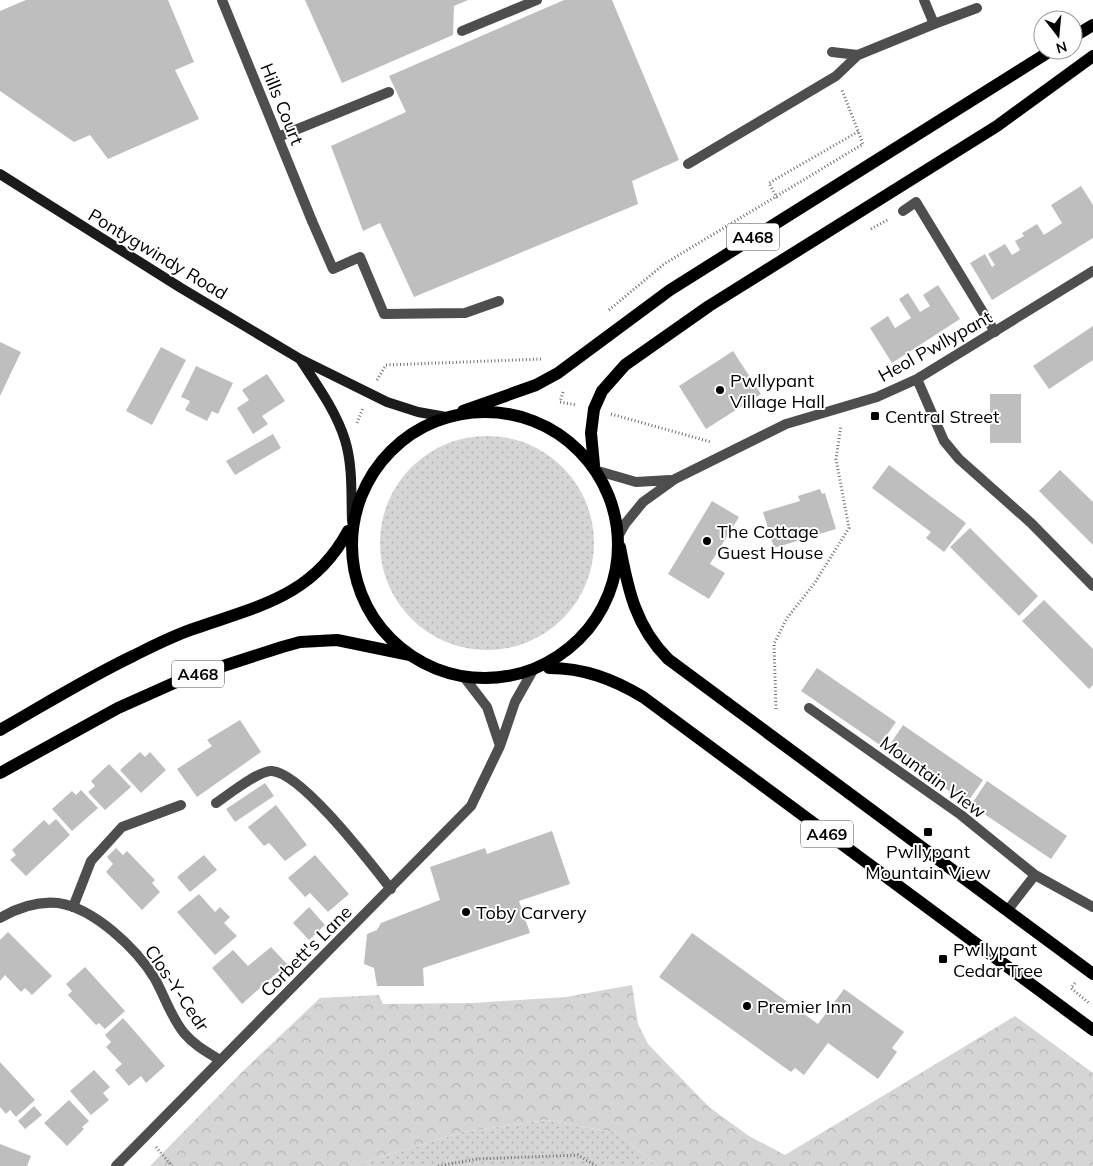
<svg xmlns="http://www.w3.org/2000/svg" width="1093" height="1166" viewBox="0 0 1093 1166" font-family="Mulish,sans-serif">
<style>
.grass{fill:url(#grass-dots)}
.forest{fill:url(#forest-crowns)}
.building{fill:#bebebe}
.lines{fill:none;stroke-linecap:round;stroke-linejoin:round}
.path{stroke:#707070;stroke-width:3;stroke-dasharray:1 2.5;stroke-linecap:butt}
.lane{stroke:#4e4e4e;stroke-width:10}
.street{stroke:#4e4e4e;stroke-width:10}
.secondary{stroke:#1b1b1b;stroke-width:10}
.primary{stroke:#000;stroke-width:12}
.poi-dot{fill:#000;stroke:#fff;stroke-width:2}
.labels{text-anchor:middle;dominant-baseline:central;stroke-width:4;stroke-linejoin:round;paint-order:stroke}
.shield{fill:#fff;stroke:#4c4c4c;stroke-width:1}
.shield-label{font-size:16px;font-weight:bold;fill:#000}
.street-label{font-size:18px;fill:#000;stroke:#fff}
.poi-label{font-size:18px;fill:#000;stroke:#fff;text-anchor:start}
</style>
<defs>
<pattern id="grass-dots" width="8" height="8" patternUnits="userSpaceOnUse" patternTransform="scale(1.25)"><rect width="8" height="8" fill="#d5d5d5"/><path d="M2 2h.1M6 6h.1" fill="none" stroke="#b5b5b5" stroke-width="1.8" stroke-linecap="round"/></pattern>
<pattern id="forest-crowns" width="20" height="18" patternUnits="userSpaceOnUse" patternTransform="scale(1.25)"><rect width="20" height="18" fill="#d5d5d5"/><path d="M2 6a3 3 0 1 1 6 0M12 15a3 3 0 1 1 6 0" fill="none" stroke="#b5b5b5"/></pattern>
</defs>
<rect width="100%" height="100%" fill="#fff"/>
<path class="grass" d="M380 543a107 107 0 1 1 214 0a107 107 0 1 1-214 0Z
M546,1120l72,13 39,33h-305l111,-34z"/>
<path class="forest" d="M632,985l6,39 10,20 61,63 40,29 36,19 230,-139 78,57v93h-436l-39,-33 -72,-13 -83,12 -111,34h-202l94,-96 76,-72 59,-3 4,9 90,-1 93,-6z"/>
<path class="building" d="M26,0h142l26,62 -19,8 24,49 -91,40 -18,-24 -16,7 -74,-51v-80z
M305,0h163l-14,6 -1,29 -111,48z
M564,0h48l67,160 -47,21 6,23 -224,93 -34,-74 -17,8 -32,-85 75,-34 -17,-36z
M1081,186l12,19v33l-101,62 -22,-37 15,-9 7,13 3,-2 -7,-11 17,-10 7,11 8,-5 -5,-9 9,-5 -2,-3 15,-9 7,11 18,-12 -11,-18z
M938,285l22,34 -68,44 -22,-35 18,-12 7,12 16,-10 -12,-19 9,-6 12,19 10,-6 -7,-11z
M1093,326v34l-44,29 -16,-23z
M0,342l21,10 -21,44z
M161,347l25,13 -34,65 -26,-14z
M733,351l28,43 -55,35 -27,-43z
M196,366l37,17 -15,31 -6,-3 -5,10 -22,-11 5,-9 -9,-4z
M267,374l18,27 -23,15 6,8 -15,10 -16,-26 12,-8 -7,-10z
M990,394h31v49h-31z
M273,434l8,14 -46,27 -9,-14z
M889,465l77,58 -22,29 -18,-14 5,-6 -59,-44z
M1060,470l33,32v43l-54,-54z
M820,489l2,5 3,-1 11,36 -62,19 -11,-36 37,-11 -2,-5z
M712,501l27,16 -29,47 15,9 -16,26 -41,-25z
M970,528l68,68 -19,20 -69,-69z
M1044,600l49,49v36l-4,4 -67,-68z
M817,668l79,54 -16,23 -79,-54z
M240,720l21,32 -64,45 -20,-28 35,-23 -5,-6z
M903,725l80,55 -16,23 -80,-54z
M140,752l5,5 5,-5 16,18 -25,23 -21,-23z
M109,764l22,23 -26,23 -17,-18 7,-6 -4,-5z
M987,781l80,55 -16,23 -80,-54z
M265,783l9,13 -39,26 -9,-13z
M81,790l17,18 -26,23 -20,-22 20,-18 4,4z
M276,805l31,40 -22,16 -16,-18 -5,3 -16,-19z
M56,819l14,16 -44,41 -16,-16 6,-5 -4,-5 32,-30 5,5z
M552,831l18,53 -51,17 11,32 -107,35 1,18h-47l-3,-18 -10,-4 3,-30 10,-4 4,-7 59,-23 -10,-33 55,-19 2,6z
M116,848l7,7 4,-4 28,29 -3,3 8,9 -18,18 -36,-38 7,-8 -6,-7z
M204,855l13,15 -27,22 -13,-15z
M315,855l34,39 -21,18 -18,-19 -5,4 -17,-19z
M199,894l16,18 5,-5 10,10 -6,6 13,13 -22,19 -38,-43z
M309,907l16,18 -16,15 -16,-17z
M8,932l44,44 -20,19 -7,-7 -4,4 -16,-17 -5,6v-41z
M692,933l126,91 26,-35 60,43 -12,16 5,4 -19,27 -50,-36 -24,32 -9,-7 -4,4 -132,-95z
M271,947l16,17 -45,40 -30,-36 21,-18 15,16z
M85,967l40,44 -20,18 -6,-6 -3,2 -28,-30 4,-4 -6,-7z
M123,1018l42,48 -19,17 -5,-7 -12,10 -14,-16 7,-6 -16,-17 5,-5 -6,-7z
M0,1062l35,38 -19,17 -6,-7 -4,4 -6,-7z
M94,1070l16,17 -7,6 6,7 -18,15 -21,-24z
M69,1100l20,21 -7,6 2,2 -17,17 -23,-23z
M34,1106l8,9 -17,14 -7,-8z
M0,1144l31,12 -4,10h-27z"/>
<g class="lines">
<path class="path" d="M777,198l-8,-15 90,-52
M871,229l18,-10
M609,310l55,-46 199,-120 -21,-54
M377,380l9,-15 156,-6
M563,392l-3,10 16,3
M611,414l100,28
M357,423l6,-15
M776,709l-2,-65 13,-26 27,-34 35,-56 -13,-69 5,-34
M1075,983l-4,5 18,15
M156,1147l16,19
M438,1166l39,-7 101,-4 18,11"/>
<path class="lane" d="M462,31l75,-31
M832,52l26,3
M278,137l111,-45
M688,164l148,-88 22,-21 76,-31
M903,211l13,-9 79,130
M312,221l21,48 27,-12 24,57 81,-1 34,-12
M216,803c12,-8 43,-33 56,-32 30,2 99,93 119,118
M73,907l18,-46 31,-34 59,-22"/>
<path class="street" d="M222,0l90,221
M924,0l10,24 43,-16
M917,379l27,62 15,18 72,64 62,63
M598,471l38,11 34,-2
M620,533l5,-9 18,-22 32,-23 111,-55 91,-27 40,-18 176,-108
M464,677l23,30 13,39
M809,708l152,107 74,60 -28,36
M1035,875l58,32
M0,918c17,-10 38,-17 58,-15 36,5 79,46 97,76 10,18 16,38 29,54 10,12 23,19 36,27
M116,1166l355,-360 29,-60 15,-44 17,-30"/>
<path class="secondary" d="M0,174l181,114 119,71 87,43 31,10 28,5
M300,359c17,26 36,52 45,81 8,26 6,55 7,81"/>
<path class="primary" d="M1073,37l20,-12
M463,411l73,-26 22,-12 112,-83 382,-240
M352 545a133 133 0 1 1 266 0a133 133 0 1 1-266 0Z
M594,465l-3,-32 3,-24 8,-18 23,-26 84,-59 288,-180 96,-70
M620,547c8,43 16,80 48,112l425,315
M549,668c35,0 64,11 94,29l450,333
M0,730c44,-25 87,-52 133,-74 20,-10 41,-21 63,-28 63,-22 117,-32 152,-97
M0,773l118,-65 65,-29 99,-32 18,-5 37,-2 73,15"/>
</g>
<g class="poi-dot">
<circle cx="720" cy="390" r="5"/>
<rect x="870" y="411" width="10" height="10" rx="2.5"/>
<circle cx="707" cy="541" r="5"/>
<rect x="923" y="827" width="10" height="10" rx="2.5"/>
<circle cx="466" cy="912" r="5"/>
<rect x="938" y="954" width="10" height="10" rx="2.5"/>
<circle cx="747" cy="1006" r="5"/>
</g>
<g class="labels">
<g class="shield">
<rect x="727" y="223.5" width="52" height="27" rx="4"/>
<rect x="172" y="660.5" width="52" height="27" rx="4"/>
<rect x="801" y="820.5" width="52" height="27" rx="4"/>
</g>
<g class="shield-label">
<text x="753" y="237">A468</text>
<text x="198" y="674">A468</text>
<text x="827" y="834">A469</text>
</g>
<g class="street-label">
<text transform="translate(282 104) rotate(68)">Hills Court</text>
<text transform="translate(158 254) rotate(31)">Pontygwindy Road</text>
<text transform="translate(935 346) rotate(-29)">Heol Pwllypant</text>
<text transform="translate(933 777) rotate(36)">Mountain View</text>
<text transform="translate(306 951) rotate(-45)">Corbett's Lane</text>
<text transform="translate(177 988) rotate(56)">Clos-Y-Cedr</text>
</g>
<g class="poi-label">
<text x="730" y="380">Pwllypant<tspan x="730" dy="21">Village Hall</tspan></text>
<text x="885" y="416">Central Street</text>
<text x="717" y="531">The Cottage<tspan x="717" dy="21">Guest House</tspan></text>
<text x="928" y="851" text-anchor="middle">Pwllypant<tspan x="928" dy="21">Mountain View</tspan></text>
<text x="476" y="912">Toby Carvery</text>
<text x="953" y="949">Pwllypant<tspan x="953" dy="21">Cedar Tree</tspan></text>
<text x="757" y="1006">Premier Inn</text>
</g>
</g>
<g transform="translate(1058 35) rotate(164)"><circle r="24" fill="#ffffff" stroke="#999999"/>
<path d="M0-4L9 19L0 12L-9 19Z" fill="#000000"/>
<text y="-8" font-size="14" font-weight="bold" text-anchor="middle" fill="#000000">N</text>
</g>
</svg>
